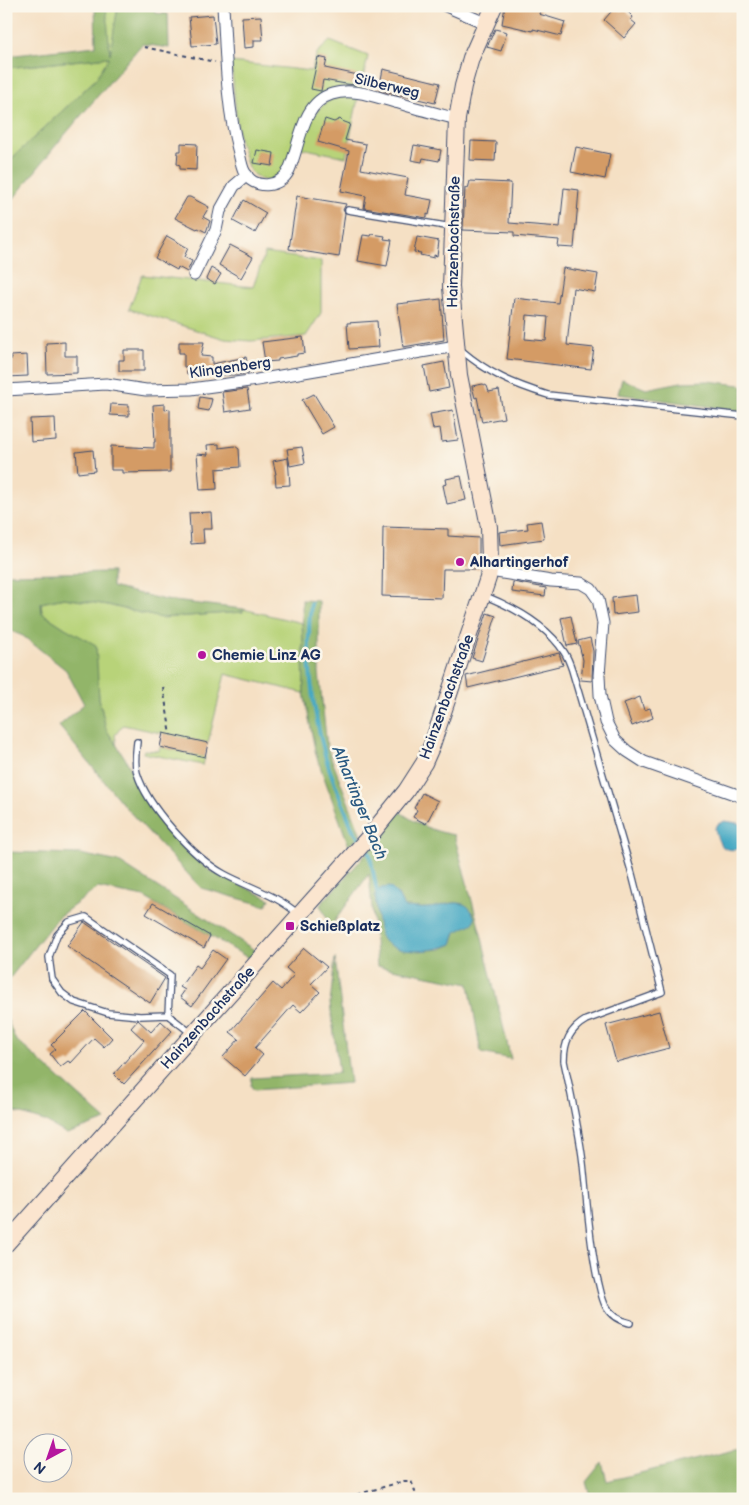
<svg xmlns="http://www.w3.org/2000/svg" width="749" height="1505" viewBox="0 0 749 1505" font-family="'Balsamiq Sans',sans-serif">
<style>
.green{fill:#b8d379;stroke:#6a816c}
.forest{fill:#92b569;stroke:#567264;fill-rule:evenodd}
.water{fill:#44a8c3;stroke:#306c90}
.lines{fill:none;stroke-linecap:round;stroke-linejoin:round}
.stream{stroke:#44a8c3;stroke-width:4}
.building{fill:#d49b65;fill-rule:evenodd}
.lane-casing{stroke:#3c4a6d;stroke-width:8}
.street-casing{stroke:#3c4a6d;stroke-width:13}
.secondary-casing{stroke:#3c4a6d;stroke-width:18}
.path{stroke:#3c4a6d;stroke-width:2;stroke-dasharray:4 4;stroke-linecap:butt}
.lane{stroke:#fff;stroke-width:5.5}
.street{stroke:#fff;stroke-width:11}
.secondary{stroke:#fbe5cf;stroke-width:16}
.poi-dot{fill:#b5179e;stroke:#fbf7ec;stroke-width:2}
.labels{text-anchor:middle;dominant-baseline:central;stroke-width:5;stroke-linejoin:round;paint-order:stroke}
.street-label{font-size:15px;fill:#1b2f5e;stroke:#fbf7ec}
.poi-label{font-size:15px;font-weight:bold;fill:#1b2f5e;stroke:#fbf7ec;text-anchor:start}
.water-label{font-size:16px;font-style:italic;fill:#295981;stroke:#fbf7ec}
</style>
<rect width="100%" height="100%" fill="#fbf7ec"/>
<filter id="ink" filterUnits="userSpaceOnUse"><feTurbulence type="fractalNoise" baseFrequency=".02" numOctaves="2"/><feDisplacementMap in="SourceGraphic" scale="10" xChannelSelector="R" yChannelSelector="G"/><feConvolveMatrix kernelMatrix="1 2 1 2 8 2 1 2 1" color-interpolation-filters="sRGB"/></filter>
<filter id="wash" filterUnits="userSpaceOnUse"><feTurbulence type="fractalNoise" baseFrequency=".0096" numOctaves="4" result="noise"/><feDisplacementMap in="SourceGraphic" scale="20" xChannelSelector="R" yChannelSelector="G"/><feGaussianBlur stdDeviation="1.12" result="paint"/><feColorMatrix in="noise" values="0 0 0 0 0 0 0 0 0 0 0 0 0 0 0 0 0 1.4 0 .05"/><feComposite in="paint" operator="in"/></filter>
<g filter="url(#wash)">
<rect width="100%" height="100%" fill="#f5e0c4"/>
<path class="green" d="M106,6h12l-8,51 -15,23 -89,84v-96l103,-11z
M330,41l38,15 -7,34c-17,-3 -23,-4 -39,3l-39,79 -15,9 -8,-2 -8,-6 -4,-6 -10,-32 -7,-73 80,9 6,-18z
M346,96l12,2 -12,59 -45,-9c5,-15 11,-37 26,-46 5,-4 13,-4 19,-6z
M265,253l56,8v52l-15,23 -55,5 -26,-2 -96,-30 13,-34 111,12z
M64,598l44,7 53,13 81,-6 1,-3 59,14 2,70 -79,-19 -17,69 -85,-18 -8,10 2,13 -11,-19 -7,-31 -2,-25 -32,-45 -23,-15 -1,-10z
M160,747l45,10 -2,8 -60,-12 1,-3 15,1z"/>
<path class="forest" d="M95,6h11l4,48 8,-48h36l1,7 13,1 1,34 -27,-4 -85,100 -51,64v-44l89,-84 14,-23 -103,11v-12l90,-10z
M622,379l24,10 35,-7 27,-1 32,4 3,1v25l-125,-17z
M112,572v15l53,13 78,9v3l-82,6 -53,-13 -44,-7 -23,5 1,10 23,15 31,17 3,53 7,31 19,29 19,37 18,27 18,22 14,14 15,12 61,29 -4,7 -65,-18 -75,-80 -67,-82 25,-22 -18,-34 -43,-34 -17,-7v-55z
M302,600l17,1v72l8,74 34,88 -12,11 -33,-91 -12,-62z
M400,812c19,13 32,19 54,23l27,99 30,125 -30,-6 -12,-69 -92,-18 -8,-92 -38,52 -11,-21 41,-45zM398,895l6,12c8,0 17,2 24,1 21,-1 26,-13 45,4v11l-17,9 -4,12 -11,5 -23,2z
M6,852l74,2 39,8 137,89 -6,8 -106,-62 -46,-9 -40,29 -52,66z
M335,958l15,125 -96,7 -3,-4 1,-8 87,-5 -9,-70z
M6,1016l9,23 91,81 -39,14 -23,-13 -38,-12z
M743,1448v51h-152l-5,-17 16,-20 5,19z"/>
<path class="water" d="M725,821l18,3v24c-20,5 -24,-1 -28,-20l3,-4z
M390,887l8,8 6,12c8,0 16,2 24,1 17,-1 39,-16 47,11l-2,4 -17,9 -4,12c-17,7 -59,13 -70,-6 -4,-5 -6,-34 -7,-43l6,-7z"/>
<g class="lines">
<path class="stream" d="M311,603c-6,50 1,103 14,152 7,25 19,50 28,75l8,11
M365,847l5,8 7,37"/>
</g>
<g id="blocks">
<path class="building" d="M505,6h37l-3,8 26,8 -4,14 -28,-7v2l-31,-7z
M616,6l5,5 3,-3 9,9 -2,3 5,4 -12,14 -20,-18z
M213,15l3,29 -24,2 -3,-29z
M261,16l2,24h-9v7l-10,1 -2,-31z
M495,29l12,3 -6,19 -14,-4z
M318,57l9,2 -2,9 33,7 -2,10 -10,-1 -23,-4 -2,11 -10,-2z
M383,69l57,14 -5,20 -56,-13z
M325,119l9,3 6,-3 2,2 8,3 -5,16 21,4 -5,25 47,9 -3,17 27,5 -3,15 -2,-1v4l-63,-10 2,-12 -25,-5 8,-40 -31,-9z
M471,141l25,1 -1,19 -25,-1z
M181,143l16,1 -1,26 -16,-1v-4l-3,-1 1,-13h3z
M414,145l27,5 -2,11 -16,-3 -1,4 -11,-2z
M576,147l34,7 -5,25 -34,-7z
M257,150l17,3 -2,13 -18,-3z
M470,181l41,2 -2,40 51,4 4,-39 15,2 -5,58 -16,-1 1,-7 -45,-4v-4l-51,-2 2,-42 3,1z
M297,196l49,8 -3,6 2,3 -6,44 -50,-8z
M187,197h3l19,10 -6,10 7,4 -4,11 -8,-4 -1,1 -22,-11z
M244,200l22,13 -11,20 -22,-12z
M372,234l13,2 -1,3 8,1 -5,26 -29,-5 5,-26 8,1z
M167,236l21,12 -4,9 8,4 -5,11 -9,-5 -1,3 -22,-12z
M417,237l22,4 -2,15 -3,-1v3l-14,-3 1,-2 -7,-1z
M230,245l23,12 -12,21 -22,-13z
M211,268l10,6 -6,10 -9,-5z
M563,268l35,6 -3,18 -22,-4 -6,57 27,3 -3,21 -84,-10 7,-61 44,5zM527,315l21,2 -2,24 -21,-2z
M441,299l3,41 -41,7 -6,-43z
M377,321l2,26 -30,2 -2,-26z
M303,337l2,16 -8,1v2l-19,3v2l-13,1 -3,-20z
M65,342v14h12v17l-30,1 -1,-31z
M179,342h25l-3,14 11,1v7l34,-7 3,16 -13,2h-17v-5l-1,5 -31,-1v-7h-3v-14h-5z
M124,350h20v21h-25v-11h5z
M27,355l1,21 -22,1v-18h6l-1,-3z
M444,362l5,26 -20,4 -5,-26z
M483,384l4,2 2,6 10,-2 5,28 -22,4 -5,-25 -2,1 -3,-12z
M247,389l3,19 -25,4 -3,-20z
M314,394l20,33 -12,7 -20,-34z
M200,397l12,2 -3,12 -11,-2z
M111,404l18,1v11l-19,-1z
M165,404v6l5,-1v63l-48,1v-3h-11v-24l43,2v-6h1l-2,-37z
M453,410l5,30 -16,2 -2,-14 -7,1 -3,-15z
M55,418l1,22 -25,2 -1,-23z
M219,444v4l16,-2 4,3 1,18 -24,2 1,20 -17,1 -3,-36 11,1 -1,-10z
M302,447l3,16 -15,3 -3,-17z
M93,450l2,21 -17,2 -2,-21z
M288,458l2,27 -14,1 -1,-12h1l-3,-13z
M461,476l5,24 -19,4 -4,-19 4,-1 -1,-5z
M211,512l1,17h-9l1,14 -13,1 -2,-31z
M541,521l3,18 -44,6 -1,-13 29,-3 -1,-6z
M383,527l65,2v7l31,2v31h-36l-1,29 -60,-2z
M513,582l33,6 -1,8 -33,-4z
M636,595l2,17 -25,3 -1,-17z
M487,613l9,3 -14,45 -10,-3z
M571,616l6,28 -10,2 -6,-28z
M590,638l3,13 -1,30 -11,-1 2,-20 -5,-19z
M559,653l4,12 -95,23 -2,-12z
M640,697l4,13 6,-2 3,10 -21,8 -8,-23z
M163,733l45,10 -3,14 -45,-10z
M422,793l16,8 -12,23 -13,-7 4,-7 -3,-2z
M153,903l57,33 -6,12 -58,-34z
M84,922l81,56 -15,25 -83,-57z
M304,948l23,19 -16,17 9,8 -19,20 -8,-7 -23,26 -15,17 8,7 -18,21 -22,-19 16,-18 -9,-7 43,-49 8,7 13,-15 -8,-7z
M213,950l13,9 -34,47 -12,-9 5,-7 -5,-3 16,-22 4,3z
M85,1011l27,27 -8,9 -10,-9 -23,25 -3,-2 -8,6 -10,-13 6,-5 -5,-4z
M659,1011l10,37 -53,14 -10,-37z
M138,1020l13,12 10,-11 11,10 -48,53 -10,-10 30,-34 -13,-12z"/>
</g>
</g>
<g filter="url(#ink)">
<use href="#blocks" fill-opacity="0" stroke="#3c4a6d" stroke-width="1"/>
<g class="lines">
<defs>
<path id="lane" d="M348,210l104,17
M461,350c28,24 52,34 87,45l195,21
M483,595c30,12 63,29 81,57 4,6 6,12 8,18l60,204 30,118 -76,28c-16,9 -22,22 -22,41 7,34 15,68 19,102 4,38 6,76 14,114 3,10 4,21 9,30 5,9 14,14 24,16
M137,742c-1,10 -3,21 0,31 10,33 56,84 87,101 24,13 53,21 74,40
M168,1015l2,-40 -84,-58 -17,5 -12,13 -8,22 3,22 10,14 12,9 34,11 32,3 28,-1 23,18"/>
<path id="street" d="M223,6c3,48 3,97 15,143 2,7 3,16 6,22 9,20 37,17 45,-1 11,-24 12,-67 43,-76 22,-7 46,4 67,9 19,6 39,11 58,16
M446,6l39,17
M194,275l22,-45 4,-19 14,-25 13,-11
M6,390l100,-6 40,6 45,-1 66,-9 199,-34
M490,571l61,10 30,2 10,6 7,10 5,24 -4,52 1,20 6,27 9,18 12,11 17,11 99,35"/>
<path id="secondary" d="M6,1244l362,-406 38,-47 18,-28 8,-18 56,-167 2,-16 -1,-35 -30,-152 -8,-88 6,-168 6,-33 8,-28 23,-52"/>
</defs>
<use href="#lane" class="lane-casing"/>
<use href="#street" class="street-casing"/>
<use href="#secondary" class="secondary-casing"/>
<path class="path" d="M144,47l71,15
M163,687l8,48
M342,1499l62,-18h7l3,7 3,11"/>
<use href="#lane" class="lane"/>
<use href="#street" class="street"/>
<use href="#secondary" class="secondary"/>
</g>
</g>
<g class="poi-dot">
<circle cx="460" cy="562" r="5"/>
<circle cx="202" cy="655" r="5"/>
<rect x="285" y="921" width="10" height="10" rx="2.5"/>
</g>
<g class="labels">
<g class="street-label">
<text transform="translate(387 86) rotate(13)">Silberweg</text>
<text transform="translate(454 242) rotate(-89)">Hainzenbachstraße</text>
<text transform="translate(230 368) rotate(-8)">Klingenberg</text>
<text transform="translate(447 697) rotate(-70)">Hainzenbachstraße</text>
<text transform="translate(208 1018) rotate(-48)">Hainzenbachstraße</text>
</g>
<g class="poi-label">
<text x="470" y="562">Alhartingerhof</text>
<text x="212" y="655">Chemie Linz AG</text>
<text x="300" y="926">Schießplatz</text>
</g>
<g class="water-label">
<text transform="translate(359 803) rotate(68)">Alhartinger Bach</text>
</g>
</g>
<rect width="749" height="1505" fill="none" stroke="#fbf7ec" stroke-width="25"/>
<g transform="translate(48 1458) rotate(220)"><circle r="24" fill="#fbf7ec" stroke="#a1a7b3"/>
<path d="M0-4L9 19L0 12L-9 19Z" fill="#b5179e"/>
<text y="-8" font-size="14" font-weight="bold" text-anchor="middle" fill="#1b2f5e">N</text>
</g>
</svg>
